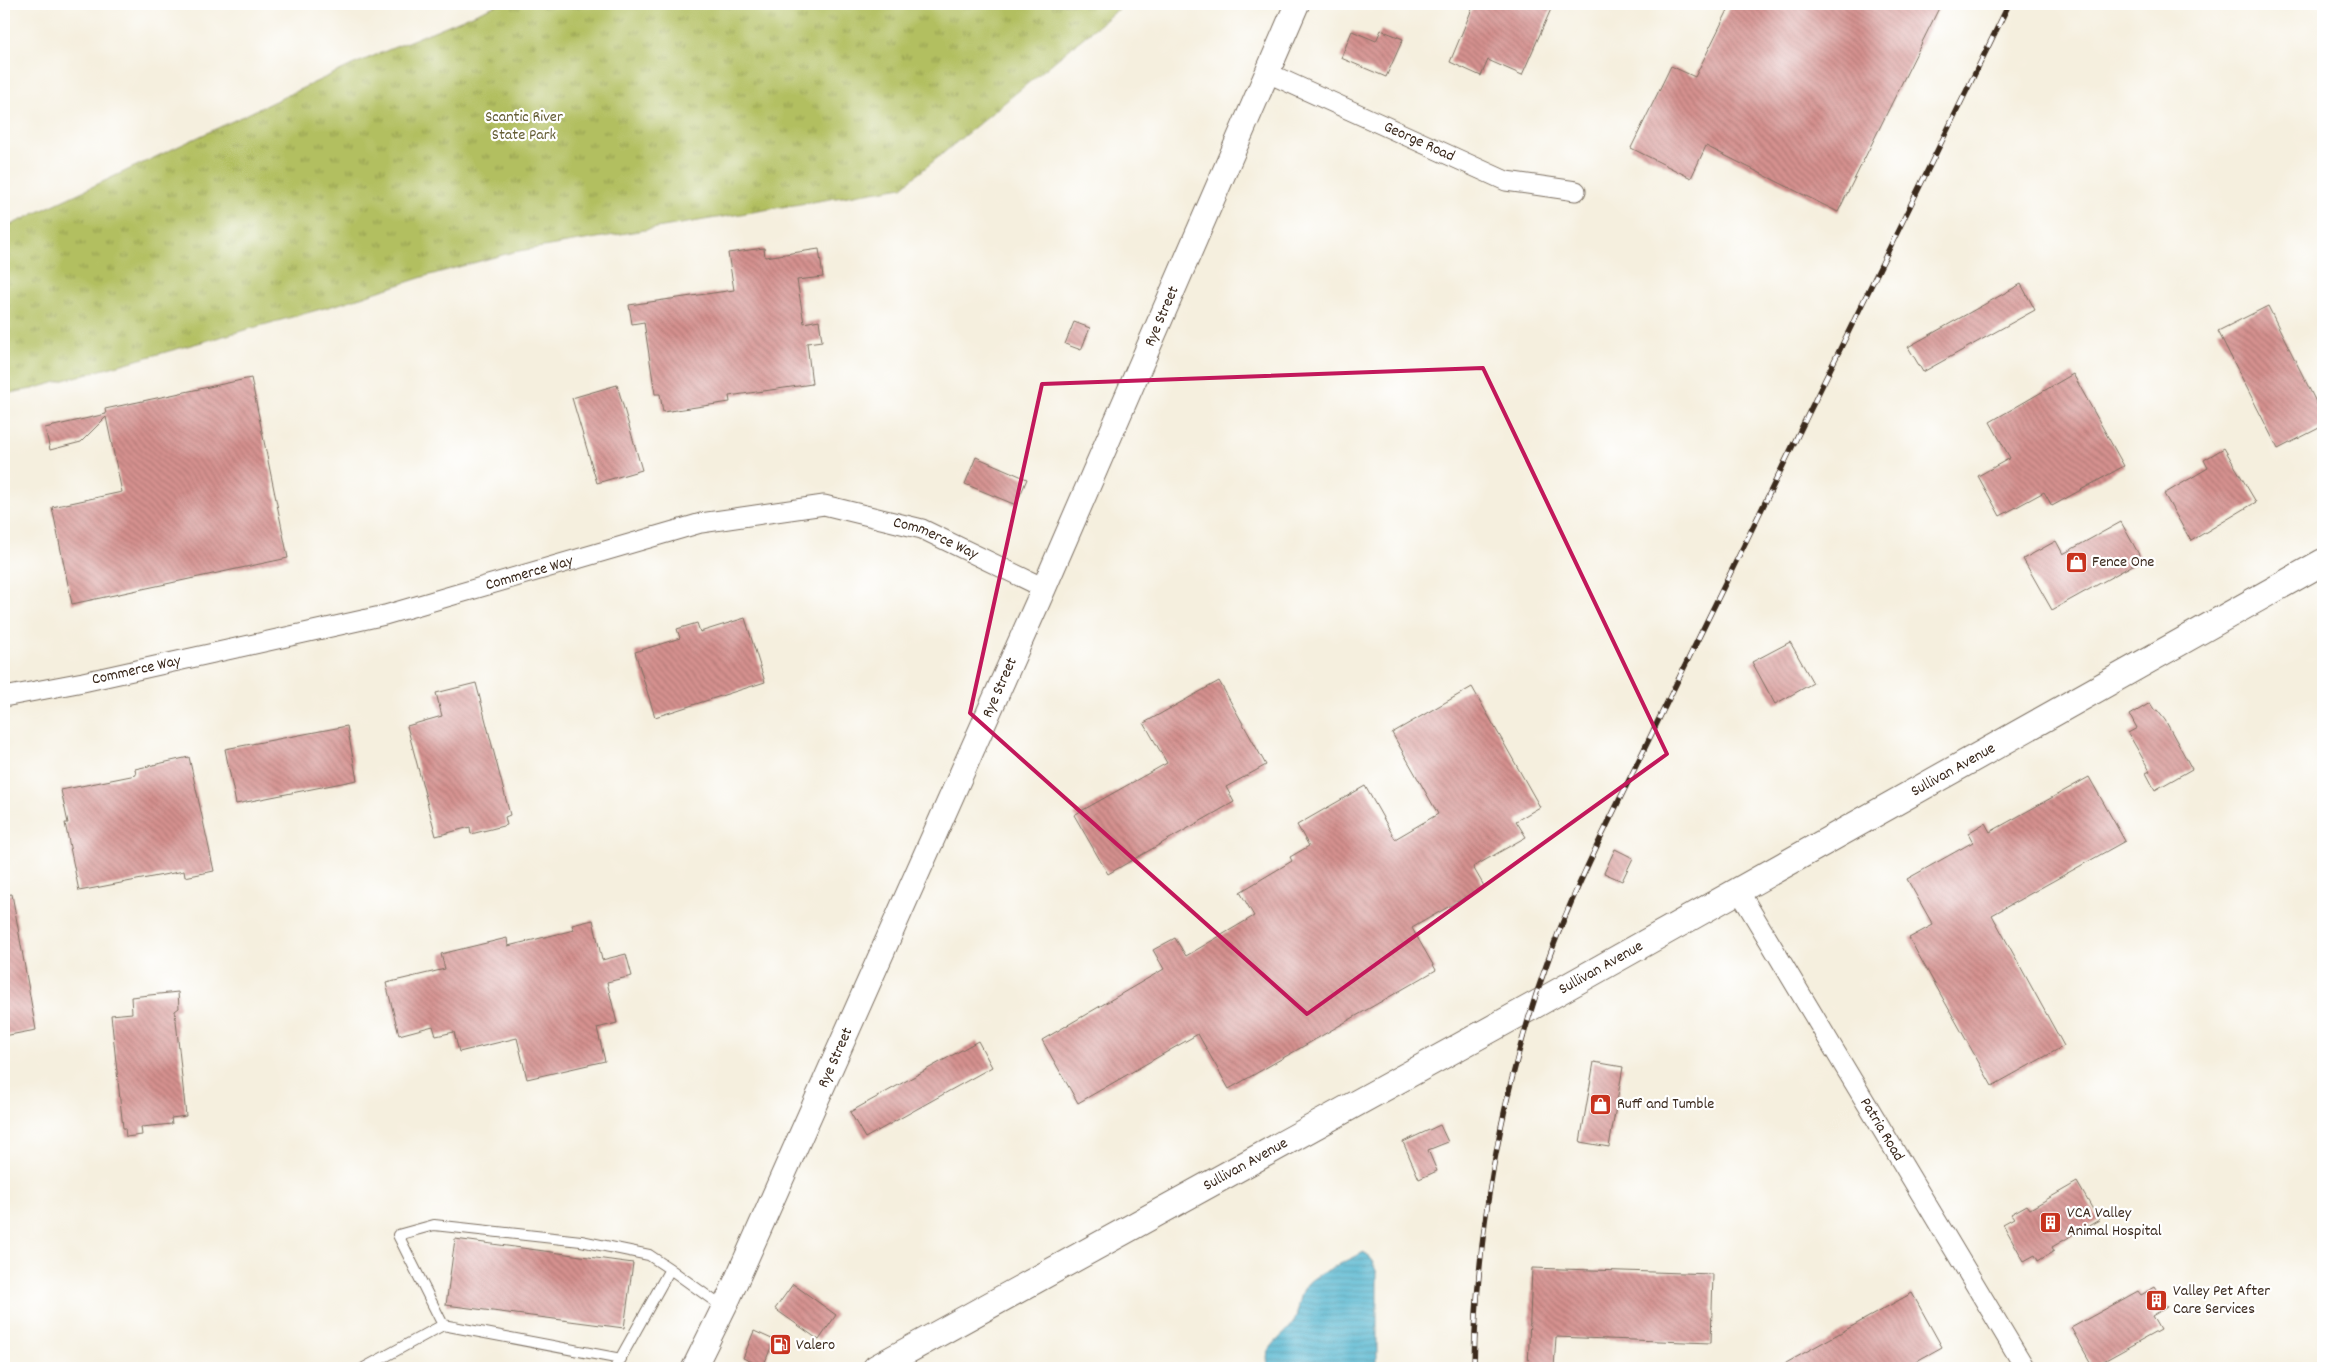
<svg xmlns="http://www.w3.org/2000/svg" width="2327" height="1372" viewBox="0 0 2327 1372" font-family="Dekko,sans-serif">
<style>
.park{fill:url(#park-tufts);stroke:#767440}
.water{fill:url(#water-rules);stroke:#446e76}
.building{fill:url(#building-back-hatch)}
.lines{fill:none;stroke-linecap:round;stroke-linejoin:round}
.service-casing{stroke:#7c6f61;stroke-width:12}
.minor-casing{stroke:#7c6f61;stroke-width:21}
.tertiary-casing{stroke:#7c6f61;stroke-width:26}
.secondary-casing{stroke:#7c6f61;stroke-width:28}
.service{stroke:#fff;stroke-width:10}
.minor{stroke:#fff;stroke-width:19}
.tertiary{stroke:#fff;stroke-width:24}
.secondary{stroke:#fff;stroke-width:26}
.rail-casing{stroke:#3b2a1e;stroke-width:5.5}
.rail{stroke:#fff;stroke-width:4;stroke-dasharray:11;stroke-linecap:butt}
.marked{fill:none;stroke:#c2185b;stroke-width:4;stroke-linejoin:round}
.labels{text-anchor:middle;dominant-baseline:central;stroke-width:4.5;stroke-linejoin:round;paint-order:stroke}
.park-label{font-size:16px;fill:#655e35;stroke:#fff}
.street-label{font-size:16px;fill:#3b2a1e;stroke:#fff}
.poi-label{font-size:16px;fill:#3b2a1e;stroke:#fff;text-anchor:start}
</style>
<defs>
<pattern id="park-tufts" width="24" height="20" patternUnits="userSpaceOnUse" patternTransform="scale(1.25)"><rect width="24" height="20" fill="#b2bf61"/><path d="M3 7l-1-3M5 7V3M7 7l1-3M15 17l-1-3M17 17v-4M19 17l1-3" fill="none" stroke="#929b4f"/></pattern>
<pattern id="water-rules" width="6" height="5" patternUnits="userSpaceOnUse" patternTransform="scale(1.25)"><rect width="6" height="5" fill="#4eb3cd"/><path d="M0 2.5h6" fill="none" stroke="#4292a6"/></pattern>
<pattern id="building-back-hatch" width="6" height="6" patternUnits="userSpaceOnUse" patternTransform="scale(1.25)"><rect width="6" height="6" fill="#d5918f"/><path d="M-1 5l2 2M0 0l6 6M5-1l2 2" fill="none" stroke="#ae7774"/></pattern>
</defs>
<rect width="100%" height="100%" fill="#fff"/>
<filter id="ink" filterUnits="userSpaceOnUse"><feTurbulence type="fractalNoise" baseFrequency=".02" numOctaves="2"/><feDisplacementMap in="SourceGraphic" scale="10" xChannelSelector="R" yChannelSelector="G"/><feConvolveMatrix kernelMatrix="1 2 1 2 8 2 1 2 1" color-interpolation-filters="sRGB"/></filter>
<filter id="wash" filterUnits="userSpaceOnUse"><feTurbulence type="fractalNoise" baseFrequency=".0096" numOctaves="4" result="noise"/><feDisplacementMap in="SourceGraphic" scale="20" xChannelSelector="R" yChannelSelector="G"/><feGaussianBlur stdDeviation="1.12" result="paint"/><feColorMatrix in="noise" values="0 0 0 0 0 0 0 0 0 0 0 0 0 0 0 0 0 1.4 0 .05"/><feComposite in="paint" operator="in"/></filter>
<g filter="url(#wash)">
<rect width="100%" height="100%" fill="#f5efde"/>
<path class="park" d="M499,4h625l-222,183 -389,65 -87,24 -87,28 -307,85 -28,5v-166l348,-163z"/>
<path class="water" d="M1364,1252l8,9 5,12v95h-107c-12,-21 17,-31 24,-47 7,-14 4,-28 15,-39 11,-10 41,-22 55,-30z"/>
<g id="blocks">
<path class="building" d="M1474,4h66l11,5 -29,66 -34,-15 -7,16 -31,-14z
M1731,4h210l-103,208 -132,-66 -15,32 -60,-30 40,-82 24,11z
M1381,30l22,9 -17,38 -45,-19 11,-27 24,10z
M764,248l1,9 54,-8 4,28 -26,3 7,43 15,-3 3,21 -15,2 5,41 -83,12 1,6 -67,10 -3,-18h-5l-11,-72 -12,2 -3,-19 105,-15 -6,-37z
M2021,284l14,26 -112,62 -15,-25z
M2268,306l55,110v10l-45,23 -60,-118z
M1074,322l16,6 -9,22 -16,-6z
M2073,374l51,92 -72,40 -8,-14 -44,24 -22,-40 32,-18 -20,-36z
M251,378l37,180 -216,46 -20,-97 70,-15 -16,-75 -25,25 -31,8 -5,-22 61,-14 -1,-5z
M617,385l25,85 -45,13 -25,-85z
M2224,448l32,54 -65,39 -27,-47 44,-26 -4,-8z
M976,457l51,22 -11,26 -51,-21z
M2121,522l21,38 -90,50 -29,-51 33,-18 7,13z
M745,618l20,64 -110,35 -20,-65 45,-14 -3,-9 20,-6 3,9z
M1790,642l23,41 -38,21 -23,-42z
M1219,681l47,84 -40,22 8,15 -126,72 -34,-59 93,-52 -23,-40z
M476,683l34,132 -5,2 2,8 -36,9 -1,-7 -34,9 -29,-110 35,-10 -6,-23z
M1472,687l68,120 -24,14 10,16 -53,30 11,19 -72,42 24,42 -207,119 -31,-55 -120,69 -36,-63 122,-71 -11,-19 22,-12 11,18 68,-40 -14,-24 52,-31 -2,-4 19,-11 -12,-21 68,-39 30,53 43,-25 -46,-81z
M2150,703l5,8 2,-1 8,10 27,49 -37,21 -9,-17 4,-2 -22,-38 9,-5 -7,-13z
M347,726l10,54 -121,24 -11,-55z
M189,757l25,114 -29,6 -1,-6 -105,20 -14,-68h3l-7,-33 75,-15 -1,-6z
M2089,777l36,64 -133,74 72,131 -72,40 -83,-148 24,-13 -26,-46 66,-37 -5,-9 17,-10 5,9z
M1615,849l18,9 -11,23 -18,-8z
M12,894l24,136 -32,6v-141z
M593,920l9,40 24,-6 6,22 -25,6 10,41 -20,5 8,33 -78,18 -10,-41 -58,14 -5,-20 -18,4 -3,-10 -34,9 -13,-52 59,-14 -4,-15 66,-16 1,8 66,-16 -2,-5z
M178,992l1,16 -4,3 11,105 -15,2 1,6 -31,3 1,8 -16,2 -1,-9h-2l-12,-113 21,-2 -1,-16z
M978,1041l14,26 -127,71 -15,-26z
M1594,1062l29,5 -14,80 -29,-5z
M1440,1125l8,17 -20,8 9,21 -18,8 -16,-37z
M2077,1182l22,38 -47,27 2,4 -16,10 -3,-6 -11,6 -21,-37 11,-6 -3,-4 16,-9 3,4z
M455,1239l178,24 -9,65 -178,-23z
M1532,1268l181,6 -2,69 -155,-6 -2,31h-26z
M793,1284l43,31 -17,25 -44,-31z
M2155,1287l12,20 -15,9 8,14 -67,37 -22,-39 67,-37 3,4z
M1912,1293l30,54 -38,21h-127z
M754,1331l20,9 -11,27 -20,-9z"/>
</g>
</g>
<g filter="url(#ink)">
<use href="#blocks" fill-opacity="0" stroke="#7c6f61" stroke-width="1"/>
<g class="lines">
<defs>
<path id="service" d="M621,1359l-178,-34 -45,-90 36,-10 147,16 68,14 21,14
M364,1368l79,-43
M615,1368l55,-99 54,39"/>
<g id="minor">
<path id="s1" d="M1268,73l238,108 70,10"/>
<path id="s2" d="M4,697l79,-15 302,-67 316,-92 123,-18 98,24 122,59"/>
<path id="s3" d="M1739,891l286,477"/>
</g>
<g id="tertiary">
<path id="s4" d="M694,1368l35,-71 315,-709 253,-584"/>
</g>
<g id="secondary">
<path id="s5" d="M876,1368l657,-362 790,-444"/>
</g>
</defs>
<use href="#service" class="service-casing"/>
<use href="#minor" class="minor-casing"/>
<use href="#tertiary" class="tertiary-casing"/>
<use href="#secondary" class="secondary-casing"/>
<use href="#service" class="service"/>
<use href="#minor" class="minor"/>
<use href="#tertiary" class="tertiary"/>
<use href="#secondary" class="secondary"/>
<defs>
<path id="rail" d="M1474,1368c2,-131 27,-278 72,-402 17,-49 39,-96 62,-143l401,-819"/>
</defs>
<use href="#rail" class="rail-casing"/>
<use href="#rail" class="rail"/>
</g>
</g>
<path class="marked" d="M1483,368l184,386 -360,260 -337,-301 72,-329z"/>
<defs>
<symbol id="shop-square" viewBox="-11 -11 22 22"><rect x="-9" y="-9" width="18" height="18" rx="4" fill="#c8321e" stroke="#fff"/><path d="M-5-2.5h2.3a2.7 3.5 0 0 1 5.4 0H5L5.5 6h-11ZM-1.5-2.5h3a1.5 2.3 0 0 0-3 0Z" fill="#fff"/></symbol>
<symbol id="building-square" viewBox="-11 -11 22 22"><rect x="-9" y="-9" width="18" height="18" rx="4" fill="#c8321e" stroke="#fff"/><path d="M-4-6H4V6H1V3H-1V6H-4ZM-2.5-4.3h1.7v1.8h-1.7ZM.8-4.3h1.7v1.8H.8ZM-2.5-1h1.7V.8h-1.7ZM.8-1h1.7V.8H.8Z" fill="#fff"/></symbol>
<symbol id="fuel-square" viewBox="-11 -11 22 22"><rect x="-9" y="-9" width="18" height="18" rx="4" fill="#c8321e" stroke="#fff"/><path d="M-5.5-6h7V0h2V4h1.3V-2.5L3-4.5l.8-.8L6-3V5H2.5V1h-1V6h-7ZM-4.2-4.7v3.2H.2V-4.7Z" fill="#fff"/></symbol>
</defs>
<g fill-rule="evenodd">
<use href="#shop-square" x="2064" y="550" width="25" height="25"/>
<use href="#shop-square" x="1588" y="1092" width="25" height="25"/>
<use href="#building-square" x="2038" y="1210" width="25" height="25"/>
<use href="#building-square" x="2144" y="1288" width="25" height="25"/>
<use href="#fuel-square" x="768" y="1332" width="25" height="25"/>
</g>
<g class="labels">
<g class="park-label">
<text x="524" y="117">Scantic River<tspan x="524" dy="18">State Park</tspan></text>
</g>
<g class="street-label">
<text stroke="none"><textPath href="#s1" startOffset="166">George Road</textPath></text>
<text stroke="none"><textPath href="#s4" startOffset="1151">Rye Street</textPath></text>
<text stroke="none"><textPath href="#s2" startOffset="960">Commerce Way</textPath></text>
<text stroke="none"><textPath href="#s2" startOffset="540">Commerce Way</textPath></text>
<text stroke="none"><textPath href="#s2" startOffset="135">Commerce Way</textPath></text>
<text stroke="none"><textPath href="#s4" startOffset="746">Rye Street</textPath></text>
<text stroke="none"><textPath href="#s5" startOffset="1232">Sullivan Avenue</textPath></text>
<text stroke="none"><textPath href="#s5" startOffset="828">Sullivan Avenue</textPath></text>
<text stroke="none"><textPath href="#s4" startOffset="341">Rye Street</textPath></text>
<text stroke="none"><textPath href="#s3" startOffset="278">Patria Road</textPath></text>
<text stroke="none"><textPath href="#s5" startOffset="422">Sullivan Avenue</textPath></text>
</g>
<g class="poi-label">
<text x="2092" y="562">Fence One</text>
<text x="1617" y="1104">Ruff and Tumble</text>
<text x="2067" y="1213">VCA Valley<tspan x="2067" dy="18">Animal Hospital</tspan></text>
<text x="2173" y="1291">Valley Pet After<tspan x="2173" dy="18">Care Services</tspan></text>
<text x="796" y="1345">Valero</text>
</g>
</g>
<rect width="2327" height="1372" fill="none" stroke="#fff" stroke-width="20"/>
</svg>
